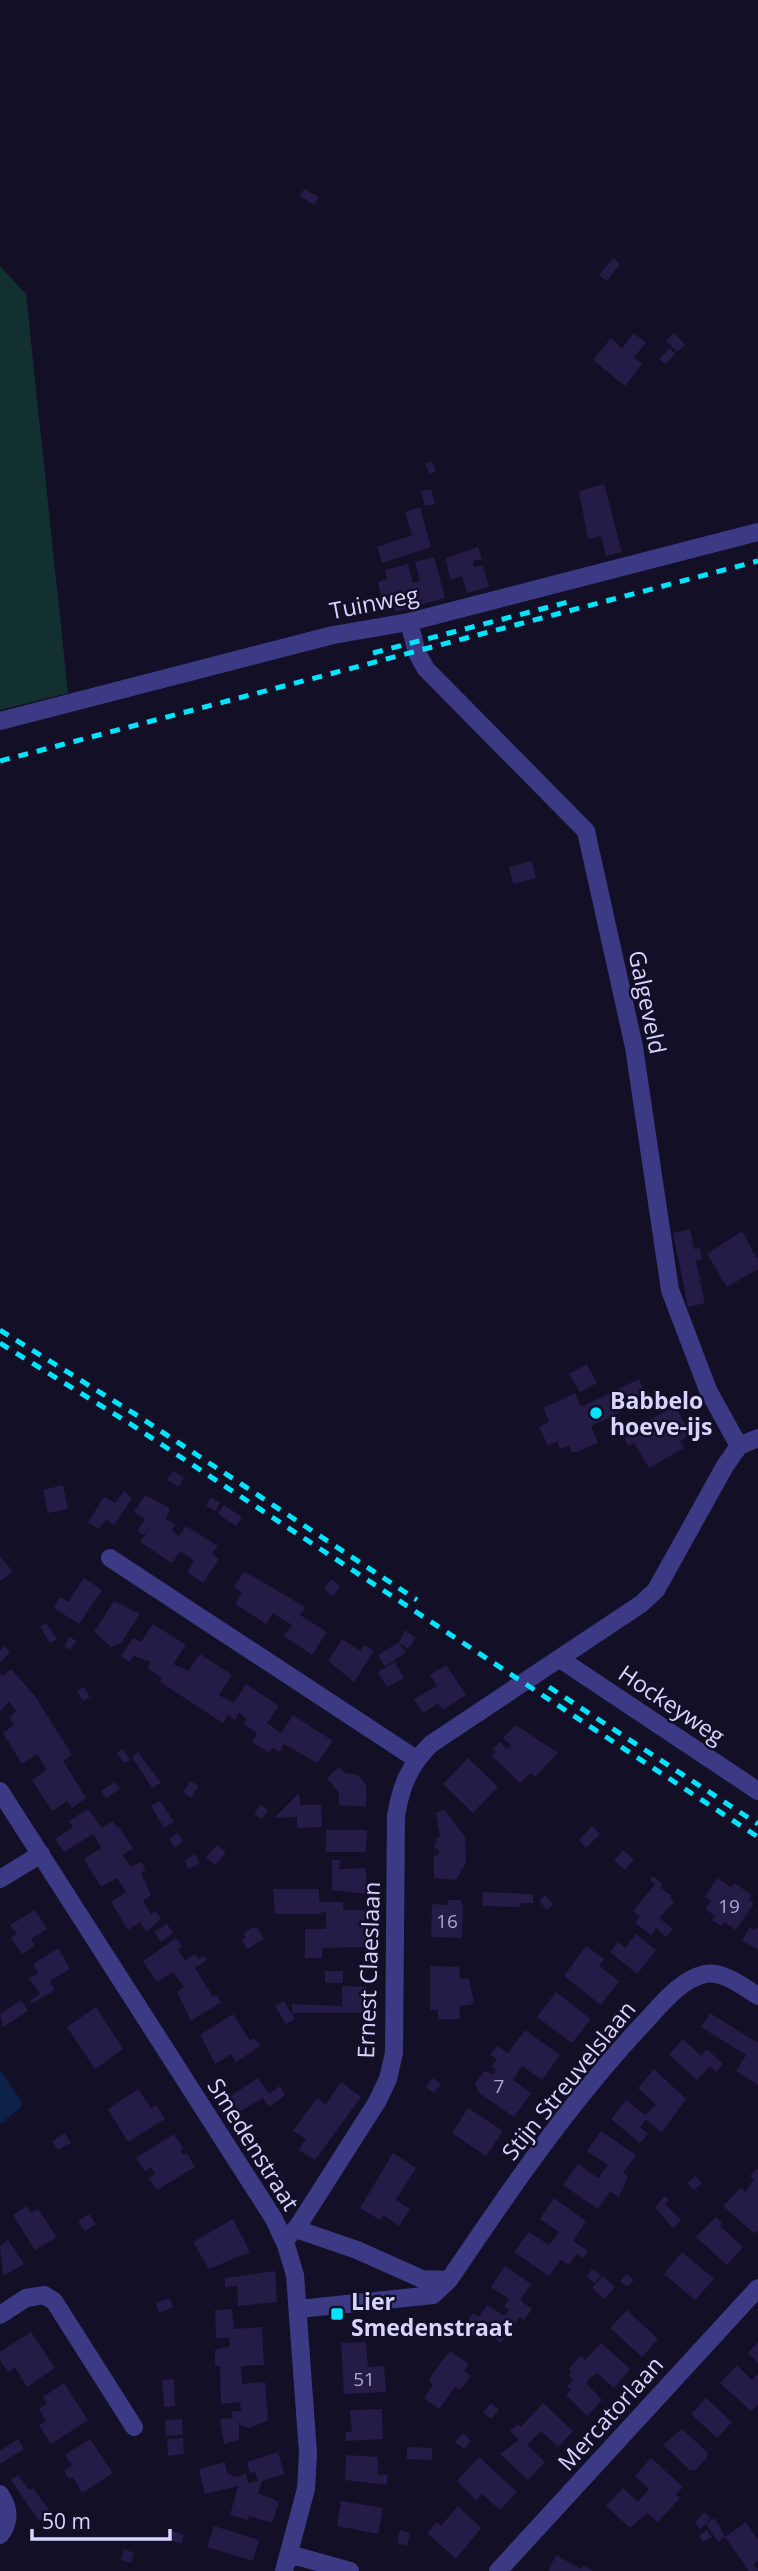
<svg xmlns="http://www.w3.org/2000/svg" width="758" height="2571" viewBox="0 0 758 2571" font-family="'Open Sans',sans-serif">
<style>
.green{fill:#12302f}
.water{fill:#0c2248}
.building{fill:#241b47}
.lines{fill:none;stroke-linecap:round;stroke-linejoin:round}
.minor{stroke:#3d3a85;stroke-width:18}
.rail{stroke:#00e5ff;stroke-width:5;stroke-dasharray:10 9;stroke-linecap:butt}
.poi-dot{fill:#00e5ff;stroke:#130f26;stroke-width:2.5}
.labels{text-anchor:middle;dominant-baseline:central;stroke-width:5;stroke-linejoin:round;paint-order:stroke}
.number-label{font-size:19px;fill:#aca6d1}
.street-label{font-size:23px;fill:#d9d4ff;stroke:#130f26}
.poi-label{font-size:23px;font-weight:bold;fill:#d9d4ff;stroke:#130f26;text-anchor:start}
</style>
<rect width="100%" height="100%" fill="#130f26"/>
<path class="green" d="M0,266l26,28 42,399 -68,17z"/>
<path class="water" d="M0,2070l22,32 -3,7 -19,15z"/>
<path class="building" d="M304,189l15,8 -5,8 -14,-9z
M613,258l7,6 -13,17 -8,-6z
M634,333l12,10 -12,14 8,7 -17,22 -32,-26 18,-22 11,10z
M674,333l11,12 -8,7 -11,-11z
M670,348l5,6 -10,10 -6,-5z
M432,461l4,10 -7,3 -4,-11z
M604,484l18,68 -16,4 -5,-20 -13,3 -9,-48z
M431,489l4,15 -10,2 -4,-15z
M420,507l11,40 -49,16 -5,-16 35,-12 -7,-23z
M478,547l4,12 -9,2 1,6 9,-2 6,22 -22,6 -5,-17 -12,4 -4,-22z
M434,557l11,41 -49,14 -5,-18 -10,3 -3,-15 9,-3 -2,-9 23,-6 5,19 4,-1 3,-1 -5,-19z
M532,861l4,17 -23,6 -4,-17z
M690,1229l4,20 6,-1 2,11 -6,2 9,42 -17,4 -15,-74z
M742,1231l16,29v9l-31,18 -20,-33z
M587,1364l10,19 -17,9 -11,-18z
M639,1379l9,20 -57,27 7,17 -21,9h-5l-3,-6 -9,3 -3,-8 -9,5 -9,-19 10,-5 -6,-14 32,-15 6,14z
M675,1406l16,29 -11,6 4,7 -35,20 -15,-25 -6,3 -4,-9 5,-2 -2,-3z
M173,1471l11,7 -5,9 -12,-7z
M63,1485l5,24 -20,4 -5,-23z
M124,1491l8,7 -18,27 -8,-6 -7,10 -11,-7 16,-25 11,6z
M145,1495l25,13 -4,11 10,6 -4,5 7,6 7,-10 32,20 -6,8 7,5 -16,24 -16,-11 7,-11 -6,-5 -8,-4 -8,11 -32,-21 12,-18 -9,11 -6,-4 8,-12 -11,-7z
M211,1497l9,6 -5,8 -9,-6z
M224,1505l18,12 -6,9 -18,-12z
M0,1556l13,16 -13,9z
M244,1571l61,36 -5,8 27,17 -15,23 -28,-19 8,-11 -10,-6 -9,-6 -7,11 -31,-20 7,-12 -8,-5z
M84,1578l18,12 -23,34 -25,-16 6,-11 8,5z
M331,1579l9,7 -7,10 -9,-7z
M114,1601l26,13 -19,29 -10,4 -17,-15z
M46,1623l11,16 -7,4 -10,-16z
M153,1624l33,21 -13,19 15,7 12,-17 32,21 -13,20 15,8 12,-19 33,22 -12,17 14,10 12,-18 40,26 -16,22 -33,-19 -4,8 -8,-4 -3,5 -17,-11 5,-9 -14,-9 4,-5 -8,-6 -4,7 -7,-5 -5,8 -63,-41 2,-4 -15,-10 4,-6 -17,-6 -5,6 -8,-6 12,-18 8,4z
M405,1630l11,8 -8,11 -9,-6 7,9 -21,15 -7,-12 21,-13z
M70,1637l6,4 -6,9 -6,-4z
M342,1639l18,12 4,-6 10,6 -20,31 -26,-21z
M5,1646l5,7 -10,9v-12z
M395,1662l9,16 -17,9 -9,-15z
M446,1665l20,30 -23,15 -5,-7 -15,10 -9,-14 23,-13 -7,-11z
M11,1669l24,27 37,59 -9,6 23,37 -14,10 -5,-7 -15,10 -20,-31 15,-10 -10,-16 -15,10 -19,-31 11,-8 -5,-7 7,-7 -7,-10 -9,11v-40l3,4z
M84,1687l6,10 -7,4 -6,-10z
M516,1725l42,28 -23,24 -4,-4 -11,10 -28,-27 4,-4 -3,-3 7,-7 7,7 4,-4 -8,-7z
M123,1749l7,11 -6,3 -7,-10z
M138,1752l23,31 -9,5 -20,-31z
M468,1758l30,29 -25,26 -30,-29z
M339,1767l6,6 13,2 8,10v22l-27,-2v-12l-12,-15z
M190,1781l9,5 -8,12 -8,-6z
M115,1782l5,7 -14,9 -5,-7z
M299,1793l1,12h21l1,22 -25,1v-11l-23,1z
M160,1801l14,21 -10,6 -13,-22z
M260,1804l8,6 -6,9 -8,-5z
M88,1809l14,19 11,-7 4,7 2,-1 14,21 -10,7 8,12 10,-5 5,8 -5,3 10,22 -8,6 8,13 5,-3 5,8 -15,13 -6,-10 -12,8 -17,-28 15,-10 -9,-14 -16,9 -17,-28 17,-11 -8,-14 -29,18 -9,-13 18,-12 -4,-6z
M444,1809l21,28 1,25 -10,18 -22,-2v-22l4,-1 1,-5 -5,-2 3,-11h3l-4,-24z
M592,1826l8,8 -14,14 -7,-8z
M326,1830h41l-1,22h-40z
M178,1833l5,9 -8,6 -6,-9z
M217,1845l9,8 -11,12 -9,-8z
M623,1850l11,9 -9,11 -11,-9z
M195,1854l5,9 -11,6 -5,-8z
M332,1860h8l-1,9 27,-1v26l-34,-4z
M653,1876l10,8 -2,4 11,8 -2,3 4,3 -15,16 14,11 -7,8 -10,-9 -5,7 -16,-12 5,-7 -7,-5 22,-27 -5,-4z
M717,1878l14,9 3,-4 18,12 -3,5 5,3 -18,27 -12,-8 -3,4 -9,-6 3,-4 -10,-7 6,-8 -6,-4z
M273,1889h46v13h24v8h23v37l-44,1v10h-17v-29h21v-18l-7,3h-44z
M483,1892l50,2v9h-12l-1,4 -38,-1z
M545,1895l8,9 -6,6 -8,-9z
M448,1900h13l2,5 -1,33 -31,-1 1,-33 16,1z
M35,1910l12,19 -16,10 4,7 -13,8 -11,-16 6,-4 -7,-9z
M167,1924l6,9 -12,9 -7,-10z
M758,1926v24l-16,-10 8,-13 5,3z
M251,1928h7l6,11 -17,10 -5,-9 4,-3 -2,-4z
M636,1934l20,16 -19,24 -27,-22 8,-10 7,6z
M176,1938l6,9 -4,3 7,10 10,-6 4,5 5,-3 3,4 -12,8 18,29 3,-2 5,7 -30,19 -14,-29 7,-5 -11,-15 -16,10 -14,-21z
M586,1946l18,13 -5,7 20,15 -18,24 -37,-29z
M58,1948l12,21 -20,12 5,9 -24,14 -1,-3 10,-7 -11,-16 9,-5 -5,-9z
M430,1966l29,1 1,12 9,-1 5,24 -4,3 -11,1 1,13h-22v-9h-8z
M325,1971h18v12h-18z
M342,1986l25,1 -1,26h-74v-9l50,2z
M556,1992l35,27 -19,24 -35,-26z
M21,2000l7,11 -25,16 -3,-13z
M284,2001l11,18 -9,5 -11,-18z
M96,2007l27,42 -28,20 -28,-42z
M710,2013l48,30v42l-22,-14 10,-16 -45,-28z
M233,2014l17,27 4,-3 6,8 -24,16 -5,-8 -16,10 -15,-29z
M525,2030l35,25 -18,25 -20,-14 -9,14 18,13 -17,24 -35,-24 -4,-9 9,-13 9,3 3,-4 -4,-3 5,-8 -7,-4 7,-9 11,7z
M683,2039l18,17 6,-7 16,15 -7,8 -6,-6 -13,14 -28,-25z
M654,2069l32,30 -24,33 -16,-12 -6,7 8,7 -8,9 -29,-24 15,-19 19,15 11,-10 -18,-17z
M258,2078l11,16 11,-8 5,9 -16,12 -6,-9 -24,14 -10,-15z
M432,2078l9,6 -7,9 -8,-6z
M341,2082l20,15 -46,63 -16,-10 7,-11 -13,-8 24,-33 9,6z
M138,2089l13,19 5,-3 9,14 -37,23 -20,-33z
M468,2108l35,23 -17,25 -34,-23z
M601,2131l35,24 -13,18 5,3 -9,21 -9,-6 -12,18 -35,-24 15,-21 20,14 10,-13 -21,-14z
M65,2133l6,10 -13,7 -6,-9z
M174,2134l9,14 -3,2 3,5 4,-2 8,14 -38,23 -8,-12 6,-4 -4,-7 -6,4 -9,-13z
M393,2153l23,15 -20,32 14,9 -11,17 -16,-11 -3,5 -20,-12z
M758,2168v62l-3,4 -32,-28 18,-18 4,4 9,-12 -4,-4z
M695,2176l7,7 -8,7 -7,-7z
M664,2196l5,4 -4,4 16,16 -8,8 -18,-20z
M554,2198l32,23 -13,20 15,10 -5,7 -7,-4 -7,11 -8,-5 -12,16 -35,-24 15,-20 20,13 6,-7 4,-6 -19,-13z
M27,2206l4,7 7,-4 19,28 -22,13 -22,-35z
M89,2214l7,10 -11,7 -7,-10z
M716,2217l6,6 -2,3 23,21 -16,18 -31,-28z
M233,2219l17,33 -41,17 -16,-27z
M8,2240l16,24 -21,12 -3,-30z
M682,2252l32,27 -19,21 -31,-26z
M505,2266l26,18 -11,16 12,9 -8,11 -5,-3 -18,26 -18,-12 -5,8 -14,-10 9,-16 6,4 8,-12 18,11 4,-6 -5,-3 5,-8 -18,-12z
M592,2269l9,6 -6,8 -8,-6z
M275,2271l2,31 -39,4 -1,-20 -12,1v-9z
M627,2274l7,6 -7,7 -7,-6z
M603,2276l12,11 -11,12 -12,-11z
M169,2298l4,9 -14,6 -3,-10z
M232,2309l2,20 28,-2 2,38 -23,1 1,18 23,-2 3,38 -18,8 -11,-3v15l-15,4 -4,-25 13,-1 -1,-7h9l-1,-9 -19,2 -1,-38h-5v-16l15,-4 -1,-8h-13l-1,-28z
M627,2310l31,29 -16,18 -32,-29z
M31,2332l24,36 -28,19 -12,-19 -7,4 -8,-12v-8z
M366,2342l2,25 16,-1 2,26 -42,2 -3,-51z
M758,2342v21l-10,-10z
M601,2343l29,26 -16,19 -17,-15 -7,5 -4,5 16,17 -15,16 -21,-21 5,-6 -4,-3 6,-6 -4,-5 2,-3 -2,-3 11,-13 5,4z
M450,2351l19,13 -5,7 7,5 -11,14 -5,-3 -16,22 -15,-11 9,-13 -4,-3 3,-8z
M737,2365l15,15 6,-6v30l-7,7 -31,-28z
M174,2379l1,27 -11,1 -2,-27z
M64,2383l24,37 -37,24 -12,-19 7,-4 -7,-12 8,-5 -4,-7z
M706,2398l26,24 -15,16 -26,-24z
M491,2403l8,7 -8,9 -8,-7z
M543,2403l30,28 -15,16 -17,-16 -14,14 18,17 -17,18 -28,-26 19,-14 -9,-9 8,-7 3,3z
M382,2409l1,30 -37,2v-9l6,-1 -2,-21z
M182,2419l1,16 -17,1 -1,-16z
M682,2429l25,23v5l-11,13h-6l-27,-25z
M463,2433l8,8 -7,8 -9,-7z
M183,2438l1,16 -16,2 -1,-17z
M18,2439l6,10 -24,15v-13z
M90,2439l23,34 -31,20 -9,-16 -4,2 -5,-8 8,-6 -7,-10z
M407,2447l25,1v12l-25,-1z
M278,2452l6,22 -22,7 -4,12 21,9 -7,21 -23,-7 -1,4 -18,-5 8,-29 -33,8 -6,-25 26,-7 2,10 7,5 12,-3 2,9 10,-2 -3,-9 -5,1 -3,-11z
M346,2455l32,2v17l9,1v10l-42,-5z
M479,2457l38,35 -17,18 -18,-16 -6,6 -19,-19z
M651,2458l32,29 -7,7 4,4 -22,24 -11,-9 -17,15 -24,-22 17,-18 15,14 11,-13 -14,-13z
M18,2475l11,15 4,-2 18,25 -12,8 -28,-41z
M341,2501l42,7 -5,26 -41,-8z
M458,2506l23,22 -25,31 -29,-26 10,-11 4,4z
M704,2512l7,6 -10,11 -6,-6z
M715,2518l10,19 -7,5 -12,-18z
M746,2522l12,18v21l-4,3 4,7h-9l-24,-34z
M214,2526l45,14 -6,21 -46,-14z
M400,2530l10,3 -3,13 -10,-3z
M707,2530l5,7 -9,5 -4,-6z
M172,2531l12,4 -3,9 -12,-4z
M124,2549l10,4 -3,10 -10,-3z
M556,2555l25,14 2,-4 11,6h-46z"/>
<g class="lines">
<path class="minor" d="M409,622l8,31 9,16 160,162 48,216 36,243 38,100 31,56
M0,721l333,-86 76,-13 349,-90
M110,1558l306,201
M560,1659l198,132
M0,1791l274,428 12,26 9,30 13,178 -2,36 -22,82
M0,1879l41,-25
M296,2229l61,21 65,29 27,1
M285,2240l13,-14 79,-124 11,-23 6,-26 2,-237c5,-30 13,-50 35,-72l210,-140 15,-14 69,-124 14,-20 19,-8
M299,2309l134,-14 16,-15c60,-89 120,-177 194,-256 18,-19 36,-44 62,-50 17,-4 39,13 53,22
M0,2315l26,-17 18,-3 10,6 80,126
M0,2494c9,13 11,28 0,41
M289,2554l61,17
M498,2571l260,-283"/>
<path class="rail" d="M373,653l199,-52
M0,761l758,-200
M0,1330l138,86 279,184
M0,1343l132,82 626,412
M549,1687l209,137"/>
</g>
<g class="poi-dot">
<circle cx="596" cy="1413" r="7"/>
<rect x="330" y="2307" width="14" height="14" rx="3.5"/>
</g>
<g class="labels">
<g class="number-label">
<text x="729" y="1906">19</text>
<text x="447" y="1921">16</text>
<text x="499" y="2086">7</text>
<text x="364" y="2379">51</text>
</g>
<g class="street-label">
<text transform="translate(374 602) rotate(-11)">Tuinweg</text>
<text transform="translate(648 1002) rotate(78)">Galgeveld</text>
<text transform="translate(672 1704) rotate(34)">Hockeyweg</text>
<text transform="translate(368 1970) rotate(-88)">Ernest Claeslaan</text>
<text transform="translate(568 2080) rotate(-51)">Stijn Streuvelslaan</text>
<text transform="translate(254 2144) rotate(58)">Smedenstraat</text>
<text transform="translate(610 2413) rotate(-48)">Mercatorlaan</text>
</g>
<g class="poi-label">
<text x="610" y="1400">Babbelo<tspan x="610" dy="26">hoeve-ijs</tspan></text>
<text x="351" y="2301">Lier<tspan x="351" dy="26">Smedenstraat</tspan></text>
</g>
</g>
<path d="M32 2529v10h138v-10" fill="none" stroke="#d9d4ff" stroke-width="3.5"/>
<text x="42" y="2529" font-size="21" fill="#d9d4ff" stroke="#130f26" stroke-width="5" paint-order="stroke">50 m</text>
</svg>
